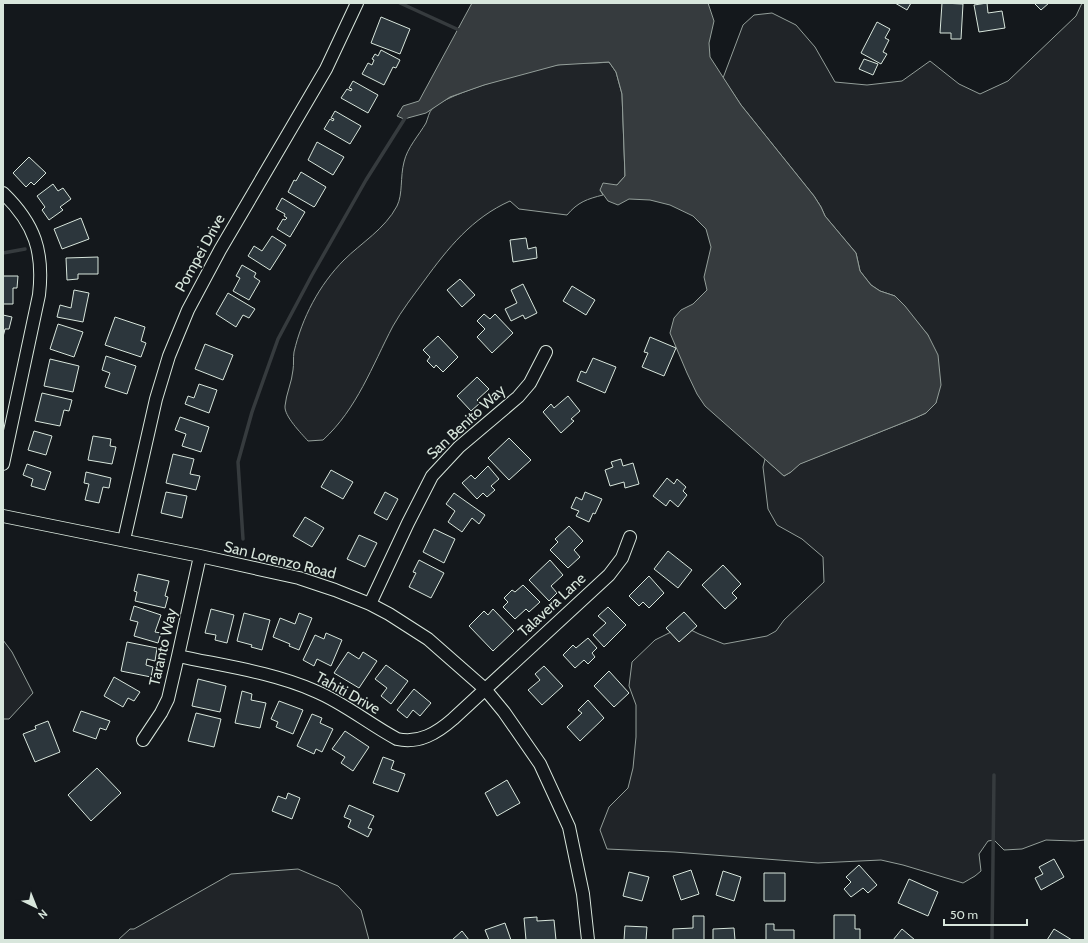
<svg xmlns="http://www.w3.org/2000/svg" width="1088" height="943" viewBox="0 0 1088 943" font-family="Cabin,sans-serif">
<style>
.green{fill:#202428;stroke:#939e99}
.water{fill:#363b3e;stroke:#939e99}
.lines{fill:none;stroke-linecap:round;stroke-linejoin:round}
.stream{stroke:#363b3e;stroke-width:3.5}
.building{fill:#2c363c;stroke:#d8e6dc}
.minor-casing{stroke:#d8e6dc;stroke-width:14}
.minor{stroke:#14181c;stroke-width:12}
.labels{text-anchor:middle;dominant-baseline:central;stroke-width:3;stroke-linejoin:round;paint-order:stroke}
.street-label{font-size:15px;fill:#d8e6dc;stroke:#14181c}
</style>
<rect width="100%" height="100%" fill="#14181c"/>
<path class="green" d="M1082,3h3v837l-10,1 -29,-1 -24,9 -18,1 -10,-10 -6,1 -9,13 2,17 -6,5 -12,7 -60,-18 -22,-5 -63,3 -144,-11 -67,-3 -7,-19 9,-23 19,-19 5,-20 3,-31v-32l-7,-19 3,-24 23,-22 28,-14 16,8 25,10 43,-8 9,-5 8,-11 40,-38 -1,-25 -21,-18 -25,-14 -9,-16 -5,-42 2,-8 19,17 7,-4 8,-8 116,-46 11,-5 10,-10 -8,-68 -33,-39 -15,-5 -9,-6 -11,-14 -4,-18 -31,-37 -4,-9 -7,-11 -73,-91 -18,-27 20,-53 11,-10 18,-2 24,12 19,22 20,35 32,3 35,-4 28,-20 29,23 21,10 28,-13 68,-65z
M609,62l7,10 6,22 3,82 -8,9 -17,5 3,5c-16,4 -25,7 -36,20l-48,-6 -9,-8c-38,17 -62,47 -86,80 -11,15 -22,29 -31,45 -21,40 -36,83 -70,114l-15,1c-7,-8 -24,-25 -23,-35 1,-12 7,-24 8,-36 1,-6 0,-12 1,-18 8,-34 25,-67 50,-92 17,-17 41,-31 53,-54 6,-12 3,-29 7,-44 3,-14 15,-27 22,-39 2,-5 3,-11 6,-14 14,-16 102,-40 125,-44 17,-3 35,-1 52,-3z
M3,640l9,12 21,41 -24,26h-6z
M298,869l40,17 23,24 8,30h-251l12,-11h4l97,-55z"/>
<path class="water" d="M472,3h236l6,18 -5,22 1,14 31,48 73,91 7,11 4,9 31,37 4,18 11,14 9,6 15,5 10,10 23,29 10,20 3,30 -5,18 -10,10 -11,5 -115,46 -9,8 -7,4 -79,-70 -8,-12 -10,-21 -17,-40 4,-15 7,-8 12,-6 14,-14 -3,-13 7,-30 -5,-18 -13,-13 -23,-11 -20,-5 -21,-1 -11,6 -10,-4 -8,-11 3,-7 14,2 8,-9 -3,-82 -6,-22 -7,-10 -51,3 -74,20 -34,12 -24,16 -22,6 -7,-3 6,-10 16,-5z"/>
<g class="lines">
<path class="stream" d="M400,3l59,27
M3,253l22,-4
M243,539l-5,-77 14,-50 26,-73 34,-64 54,-95 41,-65
M992,940l2,-165"/>
</g>
<path class="building" d="M895,3h16l-4,7z
M942,3l21,1 -2,35h-10v-6h-11z
M987,3l1,10 14,-2 3,17 -26,4 -5,-27z
M1034,3h15l-8,7z
M381,17l29,12 -10,25 -29,-11z
M877,22l13,7 -5,9 4,2 -6,12 4,2 -6,10 -20,-11z
M381,50l19,10 -4,8 -3,-1 -9,18 -22,-11 6,-11 4,2 2,-5 -2,-1 3,-5 3,2z
M864,59l14,5 -5,11 -14,-6z
M353,81l25,14 -10,18 -27,-15 6,-9 4,2 1,-2 -3,-1z
M335,111l26,15 -11,18 -26,-15 6,-10 3,2 1,-2 -3,-1z
M317,142l27,15 -11,18 -25,-15z
M29,157l17,16 -12,12 -3,-3 -5,5 -13,-14z
M301,172l25,15 -11,19 -1,1 -26,-15 6,-12 2,1z
M53,184l5,7 5,-3 8,11 -11,8 3,3 -14,10 -7,-10 3,-3 -8,-11z
M282,198l23,14 -15,25 -13,-8 6,-10 2,1 2,-2 -3,-2 1,-2 -9,-5z
M81,218l8,21 -27,10 -8,-20z
M272,236l14,9 -16,25 -22,-14 6,-10 8,5z
M526,238l2,11 8,-2 1,11 -24,4 -3,-22z
M98,257v17h-20v5l-11,1 -1,-22z
M242,265l14,8 -2,4 6,4 -11,19 -16,-9 7,-13 -4,-2z
M3,276h15l-1,12h-4v16h-10z
M460,279l15,16 -13,12 -15,-17z
M523,284l14,29 -12,6 -2,-4 -12,6 -6,-12 12,-6 -6,-13z
M572,286l23,14 -9,15 -23,-14z
M74,290l15,3 -6,29 -26,-5 3,-12 11,3z
M228,293l27,16 -6,9 -6,-3 -7,12 -20,-13z
M484,314l6,5 5,-5 18,19 -21,20 -15,-16 8,-8 -8,-8z
M3,315l9,2 -3,12h-4l-2,8z
M115,317l30,10 -4,14 5,2 -5,14 -36,-12z
M58,324l25,8 -9,25 -24,-8z
M438,336l20,21 -15,15 -7,-7 -2,3 -7,-7 3,-4 -7,-7z
M650,337l26,11 -12,28 -22,-9 6,-14 -4,-1z
M205,344l28,11 -10,25 -28,-11z
M106,356l30,10 -9,28 -22,-7 5,-14 -8,-3z
M593,358l23,9 -11,26 -28,-12 4,-10 5,2z
M50,359l29,7 -6,26 -29,-6z
M477,377l12,12 -12,11 3,3 -9,8 -14,-15z
M199,384l18,6 -8,23 -24,-9 3,-8 6,2z
M42,393l30,7 -3,11 -5,-1 -4,16 -25,-5z
M568,396l12,15 -9,8 3,2 -13,12 -18,-21 8,-8 3,4z
M180,417l29,10 -8,25 -19,-6 4,-12 -11,-4z
M34,431l18,5 -6,19 -18,-5z
M93,436l18,3 -1,7 6,1 -4,17 -24,-4z
M509,438l22,22 -22,20 -21,-22z
M173,454l21,5 -4,15 10,2 -4,14 -30,-7z
M621,459l2,7 10,-3 6,21 -14,4 -1,-6 -14,4 -5,-16 8,-3 -2,-5z
M27,464l24,8 -6,18 -14,-4 2,-7 -10,-4z
M488,466l11,13 -8,7 4,4 -8,7 -4,-4 -6,6 -15,-16 9,-8 4,4z
M331,470l22,12 -10,17 -22,-12z
M86,472l25,6 -2,10 -6,-1 -4,16 -14,-3 4,-16 -5,-1z
M667,478l7,6 3,-5 9,8 -3,4 4,4 -9,12 -8,-7 -4,6 -13,-10z
M166,492l21,4 -5,22 -21,-5z
M385,492l13,7 -11,21 -13,-7z
M585,492l17,7 -7,15 -2,-1 -4,9 -13,-6 3,-5 -8,-3 5,-11 6,3z
M454,493l31,22 -6,9 -7,-6 -10,14 -14,-10 7,-11 -9,-7z
M305,517l19,11 -12,19 -19,-11z
M569,526l14,15 -9,9 6,7 -12,11 -18,-18 8,-8 -3,-3z
M434,529l21,10 -11,24 -21,-11z
M359,535l18,8 -12,24 -18,-8z
M668,551l24,19 -14,18 -24,-19z
M419,560l25,13 -13,25 -22,-11 7,-14 -3,-1z
M550,560l13,15 -12,11 6,7 -8,8 -20,-21z
M723,565l18,19 -9,9 5,5 -12,11 -23,-24z
M138,574l31,7 -4,15 3,1 -3,11 -30,-7 2,-9 -3,-1z
M649,576l15,17 -15,15 -6,-6 -4,4 -10,-10z
M523,585l17,17 -11,10 -3,-3 -11,10 -12,-12 5,-5 -4,-4 8,-8 3,2z
M134,606l27,9 -6,17 6,1 -3,10 -24,-7 4,-14 -8,-2z
M608,607l18,18 -22,22 -11,-12 13,-12 -8,-7z
M211,609l23,6 -7,28 -12,-3 1,-5 -11,-2z
M493,609l21,22 -21,20 -24,-25 15,-15 4,4z
M684,612l13,14 -18,16 -13,-14z
M244,613l26,7 -8,30 -11,-3 1,-2 -15,-4z
M299,613l13,5 -13,32 -10,-4 1,-2 -17,-7 7,-19 15,6z
M326,633l16,7 -11,26 -14,-7 -3,7 -11,-6 12,-25 9,4z
M588,638l9,10 -5,5 3,4 -7,7 -4,-4 -9,8 -12,-13 10,-10 3,3z
M127,642l30,6 -2,13 -8,-2 -1,6 7,2 -2,10 -30,-6z
M348,652l11,7 4,-7 14,9 -18,27 -25,-15z
M386,665l22,16 -17,23 -10,-8 6,-8 -12,-9z
M544,666l19,20 -21,19 -14,-15 12,-10 -5,-6z
M609,671l20,22 -15,14 -20,-21z
M114,677l26,15 -6,9 -6,-3 -5,9 -19,-11z
M198,679l28,7 -6,26 -28,-6z
M414,689l17,14 -11,13 -7,-6 -6,8 -10,-8z
M242,691l10,3 -1,6 15,3 -6,25 -25,-5z
M588,700l16,18 -24,23 -13,-14 15,-14 -4,-3z
M279,701l24,9 -10,24 -17,-7 2,-5 -7,-3z
M81,711l29,10 -4,9 -6,-2 -4,11 -23,-8z
M196,713l25,6 -7,28 -26,-6z
M312,714l10,4 -2,5 13,6 -11,23 -6,-3 -2,5 -17,-8z
M48,721l12,31 -25,10 -12,-28 13,-5 -1,-3z
M345,731l24,16 -16,24 -12,-8 4,-6 -13,-8z
M383,757l11,4 -3,8 14,5 -7,18 -25,-9z
M97,768l24,25 -30,28 -23,-26z
M507,780l13,23 -23,13 -12,-23z
M288,793l12,5 -8,21 -20,-8 6,-15 8,3z
M349,805l25,11 -6,12 4,1 -4,8 -20,-10 3,-7 -7,-3z
M1054,859l10,18 -23,13 -6,-12 8,-4 -4,-7z
M859,865l18,20 -9,8 -5,-5 -12,9 -7,-8 7,-7 -5,-5z
M691,870l8,24 -18,6 -8,-24z
M723,871l18,6 -7,24 -18,-6z
M629,872l20,5 -7,24 -19,-5z
M764,873h21v28h-21z
M909,879l29,13 -10,24 -30,-13z
M834,915h21v14h5v11h-26z
M693,916h11v24h-31v-11l20,-1z
M537,917v4l17,-1 2,20h-30l-2,-22z
M505,923l6,17h-22l-4,-10z
M766,924h8v6h20v10h-28z
M625,926l22,1 -1,13h-22z
M734,928l1,12h-22v-11z
M902,929l13,11h-22z
M1054,929l18,11h-25z
M462,931l7,9h-17z"/>
<g class="lines">
<defs>
<path id="minor" d="M3,193c32,31 41,59 36,102l-36,169
M3,516l197,40 99,22 36,12 35,14 19,10 39,25 57,50 19,23 36,52 29,63 14,67 5,46
M124,540l32,-141 13,-43 19,-46 32,-60 106,-181 31,-66
M370,604l38,-81 24,-47 27,-29 59,-50 12,-14 16,-31
M178,656c46,10 94,16 137,35 29,12 54,33 82,48 22,5 40,-6 56,-20l156,-144 13,-17 8,-21
M143,740l18,-27 7,-14 10,-43 22,-100"/>
</defs>
<use href="#minor" class="minor-casing"/>
<use href="#minor" class="minor"/>
</g>
<g class="labels">
<g class="street-label">
<text transform="translate(200 253) rotate(-61)">Pompei Drive</text>
<text transform="translate(466 422) rotate(-43)">San Benito Way</text>
<text transform="translate(280 560) rotate(14)">San Lorenzo Road</text>
<text transform="translate(552 605) rotate(-43)">Talavera Lane</text>
<text transform="translate(163 647) rotate(-77)">Taranto Way</text>
<text transform="translate(348 693) rotate(29)">Tahiti Drive</text>
</g>
</g>
<rect width="1088" height="943" fill="none" stroke="#d8e6dc" stroke-width="8"/>
<g transform="translate(36 907) rotate(137)" stroke="#14181c" stroke-width="3" paint-order="stroke">
<path d="M0-3L7 15L0 10L-7 15Z" fill="#d8e6dc"/>
<text y="-6" font-size="11" font-weight="bold" text-anchor="middle" fill="#d8e6dc">N</text>
</g>
<path d="M944 919v6h83v-6" fill="none" stroke="#d8e6dc" stroke-width="2"/>
<text x="950" y="919" font-size="12" fill="#d8e6dc" stroke="#14181c" stroke-width="3" paint-order="stroke">50 m</text>
</svg>
